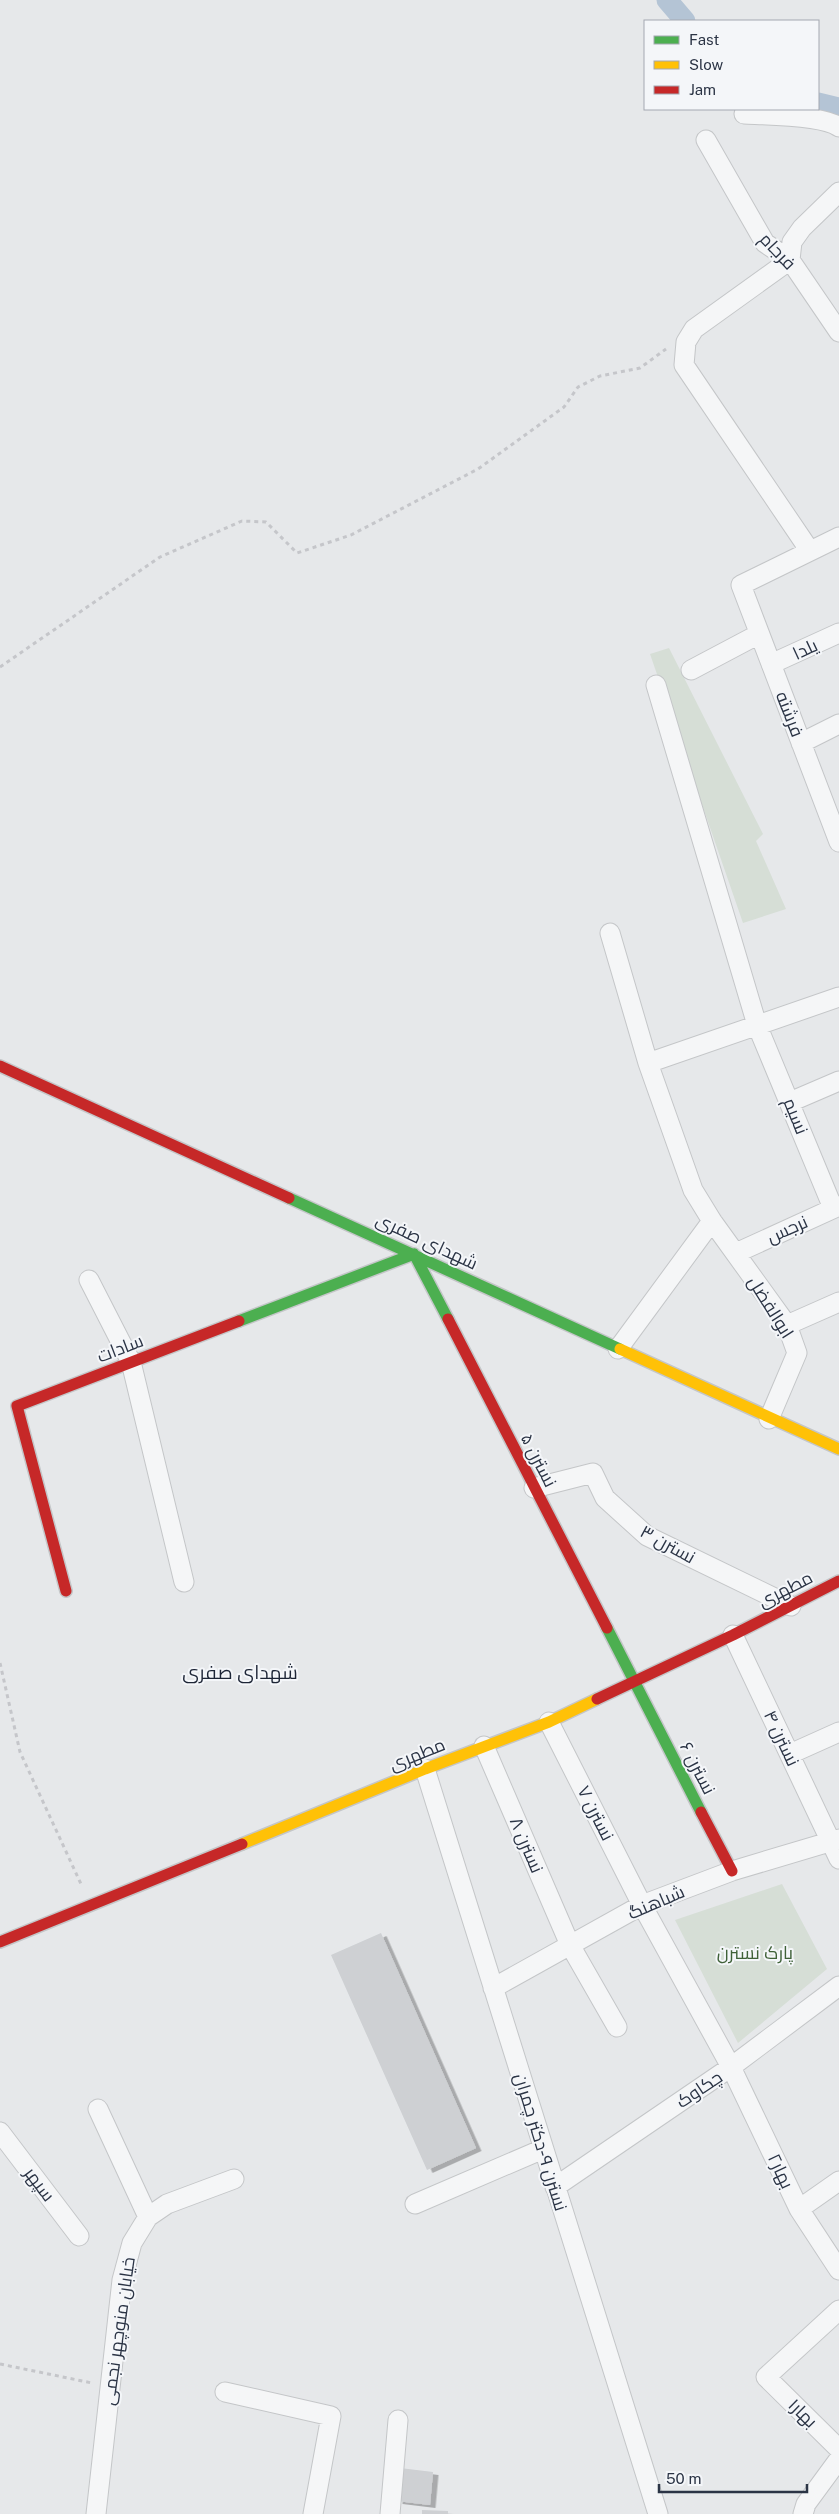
<svg xmlns="http://www.w3.org/2000/svg" width="839" height="2514" viewBox="0 0 839 2514" font-family="'Public Sans',Cairo,sans-serif">
<style>
.green{fill:#d6ded6}
.lines{fill:none;stroke-linecap:round;stroke-linejoin:round}
.canal{stroke:#b4c4d5;stroke-width:21}
.building{fill:#ced0d3;filter:url(#shadow)}
.street-casing{stroke:#c4c6c8;stroke-width:21}
.fast-casing{stroke:#c4c6c8;stroke-width:14}
.slow-casing{stroke:#c4c6c8;stroke-width:14}
.jam-casing{stroke:#c4c6c8;stroke-width:14}
.path{stroke:#c5c6ca;stroke-width:3;stroke-dasharray:4 4;stroke-linecap:butt}
.street{stroke:#f5f6f7;stroke-width:19}
.fast{stroke:#4caf50;stroke-width:11}
.slow{stroke:#ffc107;stroke-width:11}
.jam{stroke:#c62828;stroke-width:11}
.labels{text-anchor:middle;dominant-baseline:central;stroke-width:4;stroke-linejoin:round;paint-order:stroke}
.street-label{font-size:18px;fill:#2b3445;stroke:#f4f6f9}
.park-label{font-size:18px;fill:#3f6138;stroke:#f4f6f9}
.neighbourhood-label{font-size:19px;fill:#1d2536;stroke:#f4f6f9}
</style>
<defs>
<filter id="shadow"><feDropShadow dx="5.5" dy="3" stdDeviation="0" flood-color="#0004"/></filter>
</defs>
<rect width="100%" height="100%" fill="#e6e8ea"/>
<path class="green" d="M669,648l94,186 -7,7 30,68 -43,14 -93,-269z
M782,1884l45,85 -89,74 -63,-123z"/>
<g class="lines">
<path class="canal" d="M667,0l18,21
M818,103l21,5"/>
</g>
<path class="building" d="M381,1933l95,215 -49,22 -96,-215z
M400,2468l33,4 -3,33 -33,-4z
M422,2510l26,1v3h-26z"/>
<g class="lines">
<defs>
<path id="street" d="M744,114c21,1 79,1 95,13
M706,140l59,103 25,17 49,72
M839,537l-98,48 98,257
M810,551l-126,-186 2,-23 8,-13 96,-69 2,-18 10,-14 37,-36
M771,664l68,-31
M691,670l68,-36
M656,685l101,340 76,183
M801,743l38,-19
M610,933l38,130 45,127 19,31 75,104 10,28 -28,66
M648,1063l191,-66
M790,1102l49,-21
M736,1253l103,-47
M89,1280l42,82 53,220
M787,1325l52,-23
M618,1349l94,-128
M534,1488l59,-15 12,25 42,38 144,70
M733,1635l106,224
M549,1722l93,183 89,162 68,142 40,61
M484,1746l86,199 47,82
M790,1754l49,-22
M425,1769l233,745
M493,1988l149,-83 90,-34 107,-32
M98,2109l50,108
M0,2132l79,104
M555,2187l176,-120 108,-81
M415,2204l128,-55
M799,2209l40,-28
M839,2310l-73,67 73,72
M225,2392l106,24 -18,98
M96,2514l26,-234 10,-37 16,-26 19,-13 67,-25
M390,2514l8,-94
M803,2514l3,-10 33,-45"/>
<path id="fast" d="M289,1198l331,151
M239,1321l175,-67 34,65
M607,1628l94,184"/>
<path id="slow" d="M620,1349l219,100
M242,1844l183,-75 124,-47 48,-23"/>
<path id="jam" d="M0,1066l289,132
M448,1319l159,309
M66,1591l-49,-185 222,-85
M597,1699l136,-64 106,-54
M701,1812l31,59
M0,1942l242,-98"/>
</defs>
<use href="#street" class="street-casing"/>
<use href="#fast" class="fast-casing"/>
<use href="#slow" class="slow-casing"/>
<use href="#jam" class="jam-casing"/>
<path class="path" d="M0,667l160,-110 82,-36 24,1 31,31 54,-18 127,-66 86,-62 14,-20 22,-11 40,-8 26,-19
M0,1663l20,89 61,132
M0,2364l92,19"/>
<use href="#street" class="street"/>
<use href="#fast" class="fast"/>
<use href="#slow" class="slow"/>
<use href="#jam" class="jam"/>
</g>
<g class="labels">
<g class="street-label">
<text transform="translate(778 251) rotate(47)">فرجام</text>
<text transform="translate(805 649) rotate(-25)">یلدا</text>
<text transform="translate(790 714) rotate(69)">فرشته</text>
<text transform="translate(796 1116) rotate(68)">نسیم</text>
<text transform="translate(787 1229) rotate(-24)">نرجس</text>
<text transform="translate(427 1241) rotate(25)">شهدای صفری</text>
<text transform="translate(771 1307) rotate(58)">ابوالفضل</text>
<text transform="translate(120 1348) rotate(-21)">سادات</text>
<text transform="translate(539 1460) rotate(63)">نسترن ۵</text>
<text transform="translate(668 1544) rotate(29)">نسترن ۳</text>
<text transform="translate(785 1589) rotate(-27)">مطهری</text>
<text transform="translate(782 1738) rotate(65)">نسترن ۴</text>
<text transform="translate(417 1754) rotate(-22)">مطهری</text>
<text transform="translate(698 1768) rotate(63)">نسترن ۶</text>
<text transform="translate(596 1813) rotate(63)">نسترن ۷</text>
<text transform="translate(527 1845) rotate(67)">نسترن ۸</text>
<text transform="translate(656 1902) rotate(-23)">شباهنگ</text>
<text transform="translate(699 2089) rotate(-34)">چکاوک</text>
<text transform="translate(541 2142) rotate(73)">نسترن ۹-دکتر چمران</text>
<text transform="translate(781 2171) rotate(65)">بهار۲</text>
<text transform="translate(40 2184) rotate(53)">سپهر</text>
<text transform="translate(118 2331) rotate(-82)">خیابان منوچهر نجمی</text>
<text transform="translate(803 2413) rotate(45)">بهار۱</text>
</g>
<g class="park-label">
<text x="755" y="1952">پارک نسترن</text>
</g>
<g class="neighbourhood-label">
<text x="240" y="1672">شهدای صفری</text>
</g>
</g>
<rect x="644" y="20" width="175" height="90" fill="#f4f6f9" stroke="#a4a8b1"/>
<rect x="654" y="36" width="25" height="8" fill="#4caf50" stroke="#a4a8b1"/>
<text x="689" y="45" font-size="15" fill="#2b3445">Fast</text>
<rect x="654" y="61" width="25" height="8" fill="#ffc107" stroke="#a4a8b1"/>
<text x="689" y="70" font-size="15" fill="#2b3445">Slow</text>
<rect x="654" y="86" width="25" height="8" fill="#c62828" stroke="#a4a8b1"/>
<text x="689" y="95" font-size="15" fill="#2b3445">Jam</text>
<path d="M659 2484v8h148v-8" fill="none" stroke="#2b3445" stroke-width="2.5"/>
<text x="666" y="2484" font-size="15" fill="#2b3445" stroke="#f4f6f9" stroke-width="4" paint-order="stroke">50 m</text>
</svg>
